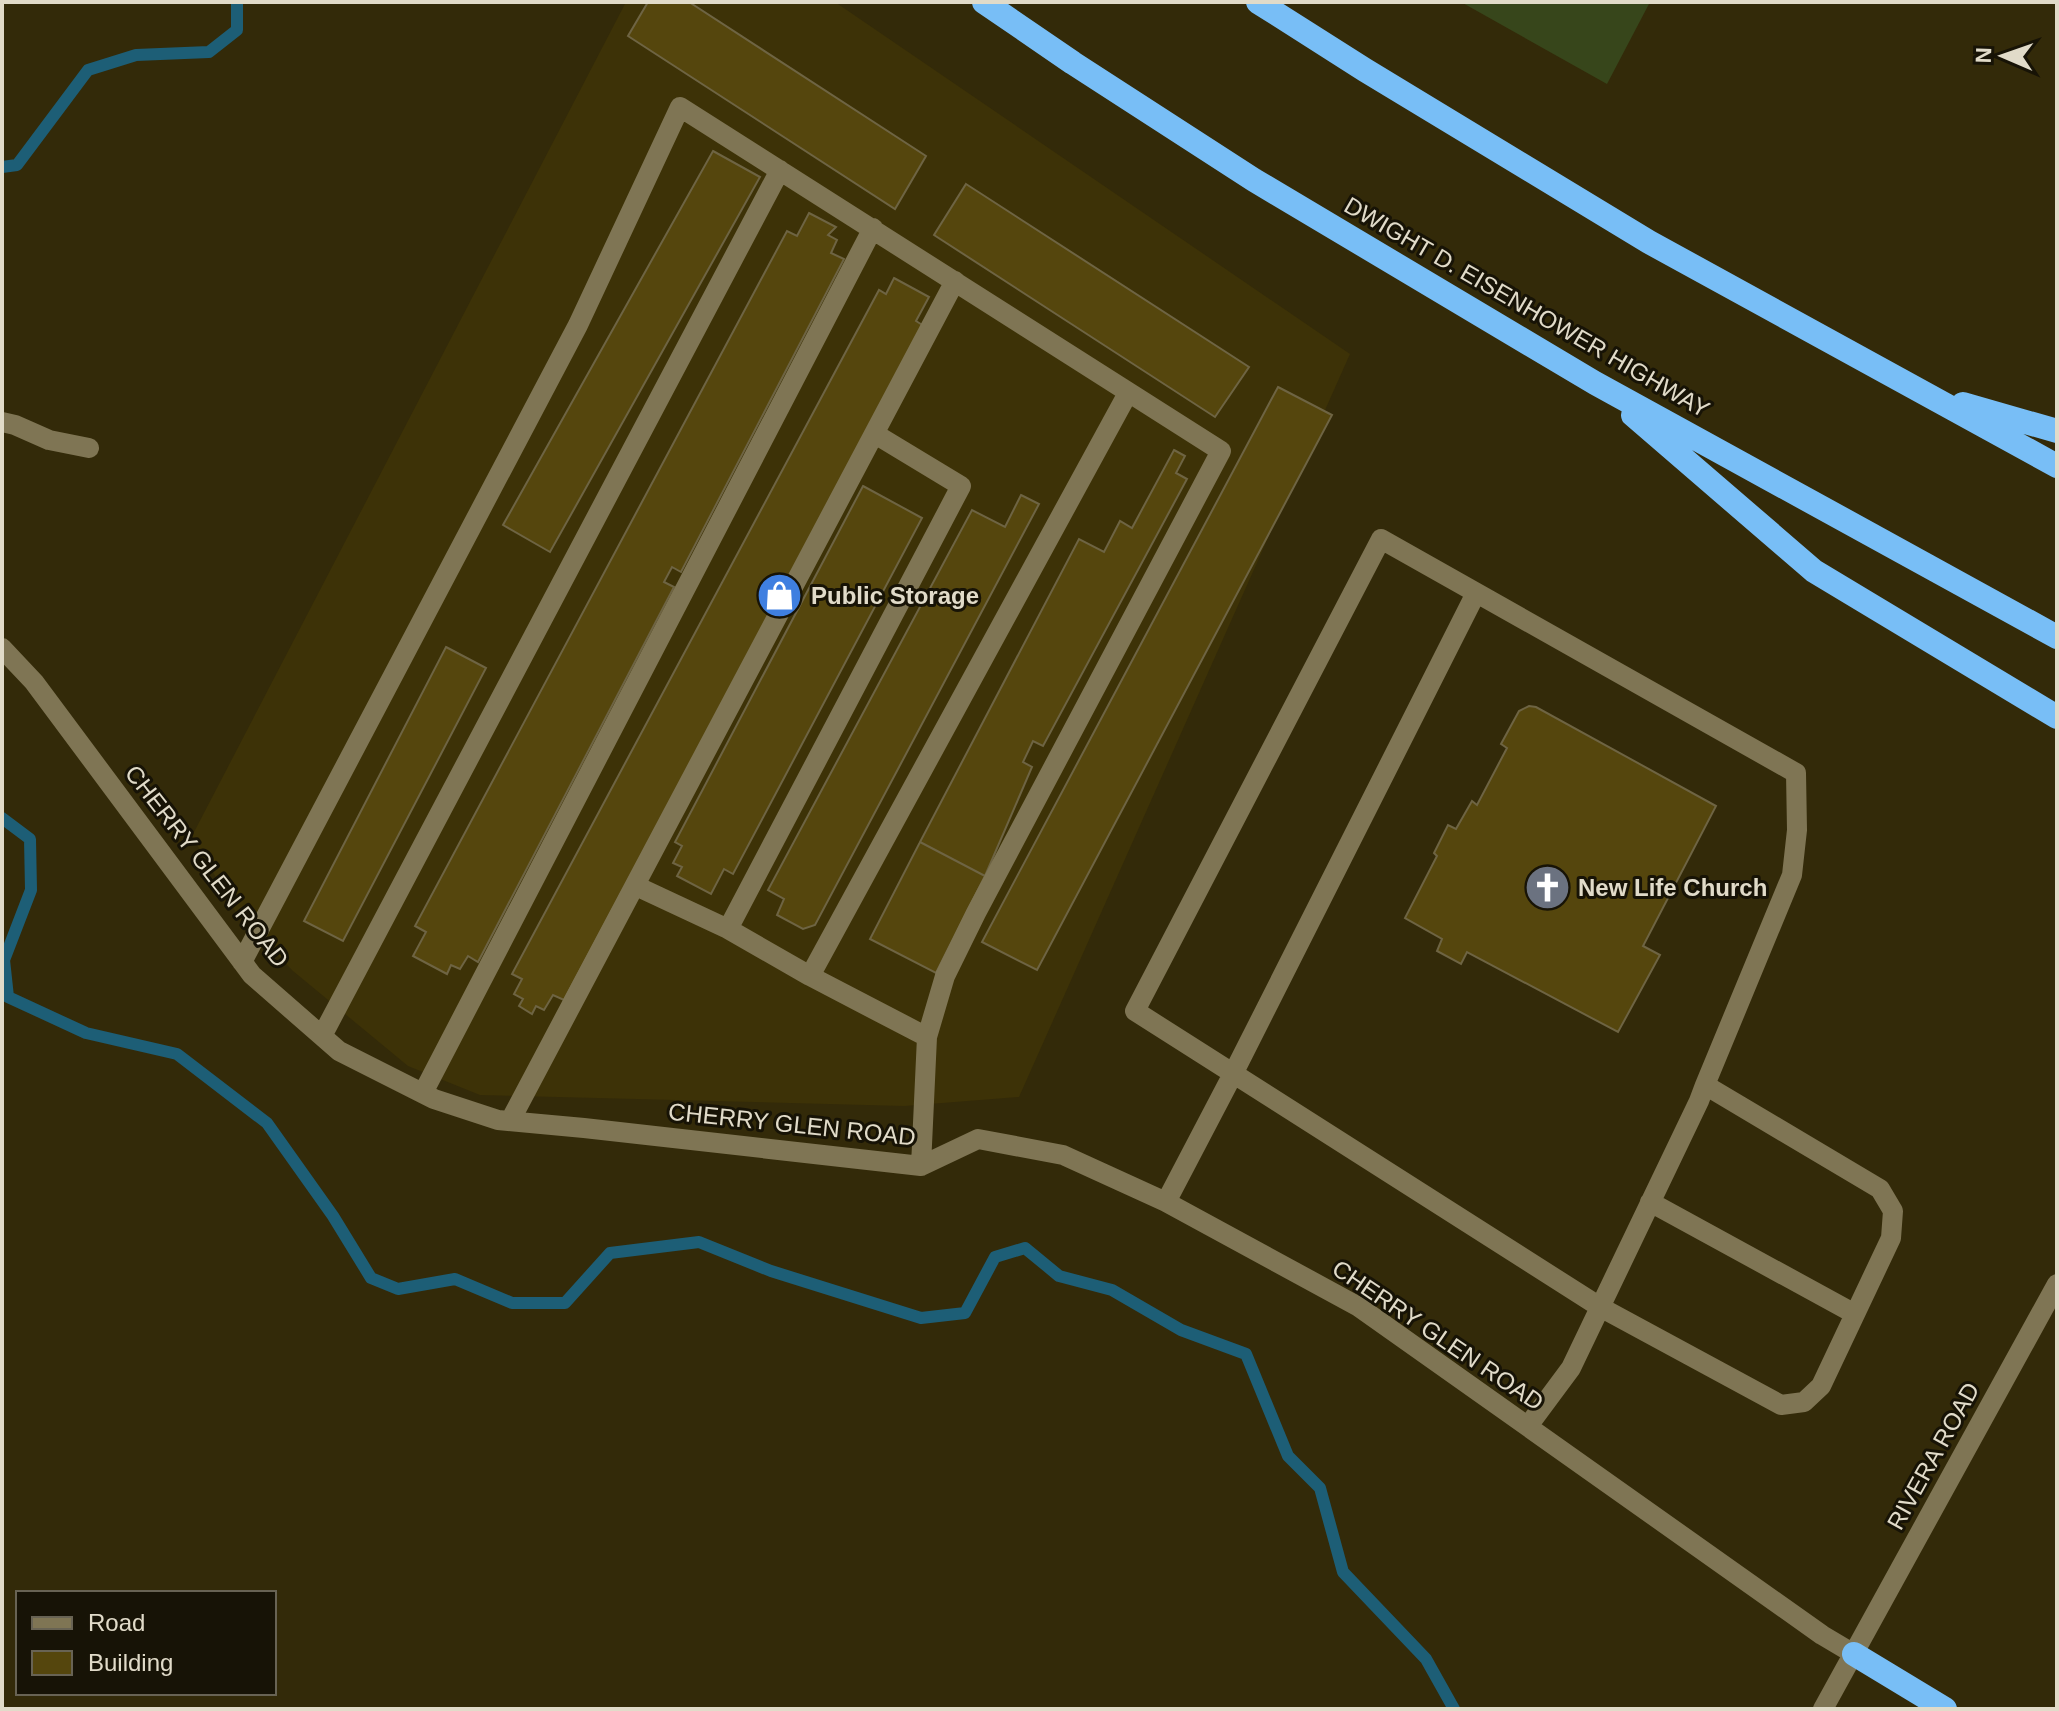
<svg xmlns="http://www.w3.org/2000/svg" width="2059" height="1711" viewBox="0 0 2059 1711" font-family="Helvetica,sans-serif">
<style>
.built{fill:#3d3207}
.green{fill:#37461b}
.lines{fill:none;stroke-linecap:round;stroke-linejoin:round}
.stream{stroke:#1d5e76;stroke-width:12}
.building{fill:#55460d;stroke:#6e6443;stroke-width:2}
.minor{stroke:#7f7554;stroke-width:20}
.highway{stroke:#78bef6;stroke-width:24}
.labels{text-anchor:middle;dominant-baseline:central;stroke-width:6;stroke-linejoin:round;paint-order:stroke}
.street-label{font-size:24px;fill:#e1dbc9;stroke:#171306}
.poi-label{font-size:24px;font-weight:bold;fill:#e1dbc9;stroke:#171306;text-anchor:start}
</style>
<rect width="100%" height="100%" fill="#332a09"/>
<path class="built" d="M626,2h209l515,352 -331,743 -115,9 -424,-11 -72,-29 -115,-95 -56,-57 -45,-78z"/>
<path class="green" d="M1461,2h189l-43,82z"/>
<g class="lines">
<path class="stream" d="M2,167l15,-2 71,-95 48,-15 73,-3 28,-22v-28
M2,818l28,21 1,51 -27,70 4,37 78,36 91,21 90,69 66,93 38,62 27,11 57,-10 57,24h53l45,-50 89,-11 72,29 150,47 44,-5 30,-56 30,-9 34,28 53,14 69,40 65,24 42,102 32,32 23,84 83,87 28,50"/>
</g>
<path class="building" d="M648,2h41l237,154 -31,53 -267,-173z
M713,151l47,26 -210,375 -47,-27z
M966,184l283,183 -34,50 -281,-182z
M809,213l27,14 -8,8 9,5 -6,13 13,6 -163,313 -9,-5 -8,15 10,5 -196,375 -10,-6 -8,13 -9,-4 -4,9 -34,-18 13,-24 -11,-6 372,-695 10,5z
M894,278l35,19 -13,24 8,5 -360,674 -11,-5 -9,15 -8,-4 -4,8 -13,-8 4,-7 -9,-5 8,-15 -10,-5 367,-684 7,4z
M1278,387l54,28 -295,555 -55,-28z
M1174,450l11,6 -9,17 11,6 -144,267 -10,-5 -10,21 9,5 -47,109 -65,-34 159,-303 25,13 16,-31 12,7z
M863,486l59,32 -189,356 -9,-5 -13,25 -34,-18 5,-9 -9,-4 9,-17 -7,-4z
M1021,495l18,9 -224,421 -12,4 -26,-14 7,-16 -16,-9 204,-380 33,17z
M446,647l40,21 -143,273 -39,-20z
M1529,706l7,1 180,99 -73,140 17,9 -42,77 -151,-80 -6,12 -24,-13 5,-12 -37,-21 32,-62 -3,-3 14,-28 8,4 16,-28 5,4 30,-57 -6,-4 18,-33z
M920,842l65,34 -49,97 -66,-34z"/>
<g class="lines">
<path class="minor" d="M2,422l13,3 34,15 40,8
M2,648l32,34 218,293 87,76 95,48 64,21 86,8 337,38 57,-27 85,16 103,47 193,105 463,328 32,19
M636,886l92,43 82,47 117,61
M728,929l233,-443 -86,-52
M242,962l336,-637 102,-218 541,344 -245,462 -31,63 -18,61 -6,129
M810,976l318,-583
M322,1036l458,-866
M423,1093l450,-865
M510,1121l445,-840
M1166,1202l67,-128 243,-481
M1650,1202l205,112
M1528,1426l43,-58 128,-267 6,-16 87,-210 5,-45 -1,-57 -415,-234 -246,472 465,296 181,98 23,-3 17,-16 70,-148 2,-27 -13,-22 -175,-104
M1823,1709l234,-425"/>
<path class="highway" d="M984,2l89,61 181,117 341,203 462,254
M1258,2l107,68 284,172 408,224
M1963,404l94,27
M1633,415l181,156 243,146
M1854,1654l91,55"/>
</g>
<defs>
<symbol id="shop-disc" viewBox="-11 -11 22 22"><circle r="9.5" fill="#3f7fe0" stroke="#171306"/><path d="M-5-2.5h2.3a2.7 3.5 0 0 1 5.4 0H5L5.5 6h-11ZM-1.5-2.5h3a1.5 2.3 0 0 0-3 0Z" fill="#fff"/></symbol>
<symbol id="church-disc" viewBox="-11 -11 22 22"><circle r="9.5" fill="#6b7280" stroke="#171306"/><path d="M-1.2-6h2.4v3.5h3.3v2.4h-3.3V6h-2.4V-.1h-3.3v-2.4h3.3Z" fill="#fff"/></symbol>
</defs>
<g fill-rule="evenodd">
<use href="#shop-disc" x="754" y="570" width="51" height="51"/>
<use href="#church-disc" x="1522" y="862" width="51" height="51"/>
</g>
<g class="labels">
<g class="street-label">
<text transform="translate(1527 307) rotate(30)">DWIGHT D. EISENHOWER HIGHWAY</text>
<text transform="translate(207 866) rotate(52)">CHERRY GLEN ROAD</text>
<text transform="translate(792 1124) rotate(6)">CHERRY GLEN ROAD</text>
<text transform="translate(1438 1335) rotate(34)">CHERRY GLEN ROAD</text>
<text transform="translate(1933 1456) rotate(-61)">RIVERA ROAD</text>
</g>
<g class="poi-label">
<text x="811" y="595">Public Storage</text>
<text x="1578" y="887">New Life Church</text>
</g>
</g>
<rect width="2059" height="1711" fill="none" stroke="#e1dbc9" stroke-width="8"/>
<rect x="16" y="1591" width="260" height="104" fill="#171306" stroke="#686354" stroke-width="2"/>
<rect x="32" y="1617" width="40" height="12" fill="#7f7554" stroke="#686354" stroke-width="2"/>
<text x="88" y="1631" font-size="24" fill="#e1dbc9">Road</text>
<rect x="32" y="1651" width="40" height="24" fill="#55460d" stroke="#686354" stroke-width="2"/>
<text x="88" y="1671" font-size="24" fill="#e1dbc9">Building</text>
<g transform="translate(2003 56) rotate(272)" stroke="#171306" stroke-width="6" paint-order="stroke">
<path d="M0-6L14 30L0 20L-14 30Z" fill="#e1dbc9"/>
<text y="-12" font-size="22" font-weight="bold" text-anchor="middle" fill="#e1dbc9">N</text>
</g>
</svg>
